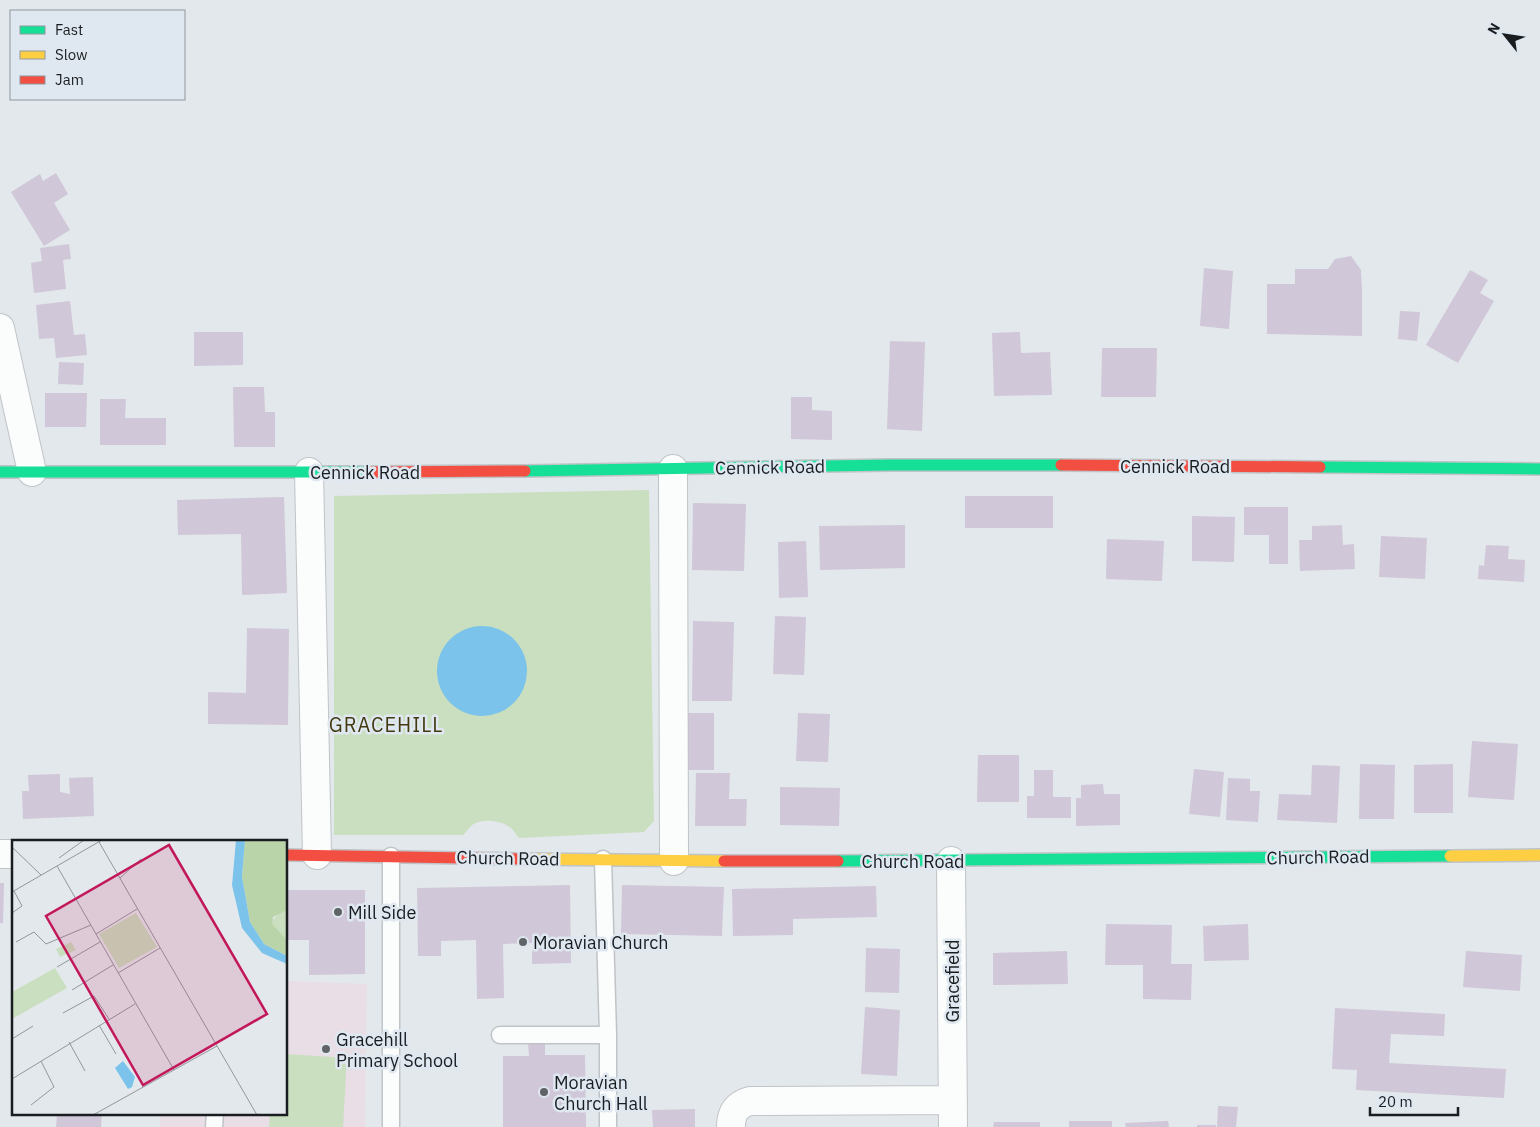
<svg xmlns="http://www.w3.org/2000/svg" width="1540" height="1127" viewBox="0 0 1540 1127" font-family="'IBM Plex Sans',sans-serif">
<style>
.education{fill:#e9dee5}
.green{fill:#cadfbf}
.water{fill:#7bc3ea}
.building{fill:#d0c7d8}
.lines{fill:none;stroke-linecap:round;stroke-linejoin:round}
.lane-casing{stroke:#c0c4c7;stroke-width:19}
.street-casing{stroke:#c0c4c7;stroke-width:30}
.fast-casing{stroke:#c0c4c7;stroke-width:14}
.slow-casing{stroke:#c0c4c7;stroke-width:14}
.jam-casing{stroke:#c0c4c7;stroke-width:14}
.lane{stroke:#fbfcfc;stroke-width:16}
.street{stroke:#fbfcfc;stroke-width:28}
.fast{stroke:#16e098;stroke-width:11}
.slow{stroke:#ffcf43;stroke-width:11}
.jam{stroke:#f24e42;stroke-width:11}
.poi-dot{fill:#606467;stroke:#dfe8f0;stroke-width:2}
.labels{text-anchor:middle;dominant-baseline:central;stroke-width:5;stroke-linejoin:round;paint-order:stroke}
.street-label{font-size:18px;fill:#1a1d20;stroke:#dfe8f0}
.poi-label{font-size:18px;fill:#1a1d20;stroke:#dfe8f0;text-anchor:start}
.quarter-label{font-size:20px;letter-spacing:1px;fill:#43390f;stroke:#dfe8f0}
.inset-road{fill:none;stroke:#93979a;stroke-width:1}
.view{fill:#c2185b;fill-opacity:0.15;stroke:#c2185b;stroke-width:2.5}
.inset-edge{fill:none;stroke:#1a1d20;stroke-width:2.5}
</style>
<rect width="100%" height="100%" fill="#e3e8ec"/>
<path class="education" d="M286,981l81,3 -2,143h-205v-14h126z"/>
<path class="green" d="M649,490l5,331 -10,11 -125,6c-3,-3 -5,-8 -8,-10 -10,-8 -29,-10 -39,-3 -3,3 -6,7 -9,10h-129v-339z
M286,1054l61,4 -4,69h-74l1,-14h16z"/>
<path class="water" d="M437 671a45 45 0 1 1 90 0a45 45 0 1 1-90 0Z"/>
<path class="building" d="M56,173l12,21 -14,9 16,27 -26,16 -33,-54 29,-18 3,7z
M69,244l2,15 -8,1 3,29 -32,4 -3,-30 11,-2 -2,-13z
M1351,256l10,14 1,20v46l-95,-2v-50h28v-15h33l7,-10z
M1204,268l29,3 -4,58 -29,-3z
M1470,270l18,10 -8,13 14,8 -36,62 -32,-18z
M70,301l4,34 11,-1 2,21 -31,3 -2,-20 -15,1 -3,-34z
M1400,311l20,1 -3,29 -19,-2z
M194,332h49v33l-49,1z
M1020,332l1,21 29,-1 2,43 -58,1 -2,-63z
M890,341l35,1 -3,89 -35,-2z
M1102,348h55l-1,49h-55z
M59,362l25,1 -1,22 -25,-1z
M233,387h31l1,25h10v35h-41z
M45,393h42l-1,34h-41z
M791,397h21v13l20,1v29l-41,-1z
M100,399h26l-1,19h41v27h-66z
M965,496h88v32h-88z
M284,497l3,96 -45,2 -1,-61 -63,1 -1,-35z
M693,503l53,1 -2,67 -52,-1z
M1244,507h44v57h-19v-29h-25z
M1192,516l43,1 -1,45 -42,-1z
M905,525v43l-85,2 -1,-44z
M1342,525l1,20 11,-1 1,25 -55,2 -1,-31h13v-14z
M1381,536l46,2 -2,41 -46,-2z
M1107,539l57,2 -2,40 -56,-2z
M806,541l2,56 -29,1 -1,-56z
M1486,545l23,1 -1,13 17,1 -1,22 -46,-3 1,-14 5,1z
M775,616l31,1 -2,58 -31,-1z
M693,621l41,1 -2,79h-40z
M247,628l42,1 -1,96 -80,-1v-32l38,1z
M687,713h27v57h-27z
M798,713l32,1 -2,48 -32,-1z
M1472,741l46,3 -4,56 -46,-3z
M978,755h41v47h-42z
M1360,764l35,1 -1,54h-35z
M1453,764v49h-39v-48z
M1312,765l28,1 -3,57 -60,-3 2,-26 32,1z
M1194,769l30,3 -4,45 -31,-3z
M1034,770h19v27h18v21h-44v-22h7z
M696,773h34l-1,26h18l-1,27h-51z
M60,774v18l10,2 -1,-16 24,-1 1,39 -71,3 -1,-28h7l-1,-16z
M1228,778l22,1v12h10l-2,31 -32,-2z
M1103,784l1,10h16v31l-44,1v-28h5v-13z
M780,787l60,1 -1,38 -59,-1z
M0,883h4l-1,40h-3z
M570,885l1,78 -39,1v-21l-29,1 1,54 -27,1 -1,-59 -35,1v15h-23l-1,-68z
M622,885l102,2 -2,49 -101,-2z
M876,886l1,31 -84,2v16l-60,1 -1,-47z
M286,890h79v84l-56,1v-35h-23z
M1106,924l66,1 -1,39h21l-1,36 -48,-1v-34h-38z
M1248,924l1,36 -45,1 -1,-35z
M866,948l34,1 -1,44 -34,-1z
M1067,951l1,33 -75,1v-32z
M1466,951l56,4 -2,36 -57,-4z
M865,1007l35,3 -3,66 -36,-2z
M1335,1008l110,6 -1,22 -53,-2 -2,29 117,6 -2,29 -148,-8 1,-20 -25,-1z
M528,1044h17v11h40l1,72h-83v-71h26z
M1218,1106l20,1 -2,20h-19z
M695,1109v18h-42l-1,-17z
M57,1113h45l-1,14h-45z
M1069,1121h43v6h-43z
M1168,1121l1,6h-43l-1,-4z
M994,1122h46v5h-47z
M1197,1125h19v2h-19z"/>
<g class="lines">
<defs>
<path id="lane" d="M603,859l5,176v92
M500,1035h108
M214,1127l1,-14
M391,1127v-271"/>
<path id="street" d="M0,328l32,144
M673,469l1,392
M309,472l8,383
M0,854h14
M951,861l2,266
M731,1127c0,-14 5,-22 19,-26l203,-1"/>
<path id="fast" d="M1320,467l220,2
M525,471l365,-6h171
M0,472h368
M838,861l612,-5"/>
<path id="slow" d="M1450,856l90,-1
M525,859l199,2"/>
<path id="jam" d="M1061,465l259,2
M368,472l157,-1
M286,855l239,4
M724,861h114"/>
</defs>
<use href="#lane" class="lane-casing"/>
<use href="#street" class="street-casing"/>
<use href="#fast" class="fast-casing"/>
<use href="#slow" class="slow-casing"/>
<use href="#jam" class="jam-casing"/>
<use href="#lane" class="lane"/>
<use href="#street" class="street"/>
<use href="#fast" class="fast"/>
<use href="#slow" class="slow"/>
<use href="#jam" class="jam"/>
</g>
<g class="poi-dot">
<circle cx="338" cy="912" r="5"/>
<circle cx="523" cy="942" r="5"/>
<circle cx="326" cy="1049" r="5"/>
<circle cx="544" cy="1092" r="5"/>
</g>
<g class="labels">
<g class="street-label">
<text x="1175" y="466">Cennick Road</text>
<text transform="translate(770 467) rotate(-1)">Cennick Road</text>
<text x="365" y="472">Cennick Road</text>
<text transform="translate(1318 857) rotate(-1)">Church Road</text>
<text transform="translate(508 858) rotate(1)">Church Road</text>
<text x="913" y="861">Church Road</text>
<text transform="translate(952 981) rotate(-90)">Gracefield</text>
</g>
<g class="poi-label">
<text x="348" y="912">Mill Side</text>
<text x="533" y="942">Moravian Church</text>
<text x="336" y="1039">Gracehill<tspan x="336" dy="21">Primary School</tspan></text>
<text x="554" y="1082">Moravian<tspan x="554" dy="21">Church Hall</tspan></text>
</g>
<g class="quarter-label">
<text x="386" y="724">GRACEHILL</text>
</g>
</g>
<g transform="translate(12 840)">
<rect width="275" height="275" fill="#e3e8ec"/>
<path d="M275,64v35l-14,-7 -3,-9zM124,73l21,34 -38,21 -20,-34zM59,102l5,8 -16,7 -4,-8zM43,128l12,20 -55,31v-27z" fill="#cadfbf"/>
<path d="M233,0h42v70l-14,7 -1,7 15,16v16l-23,-12 -14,-22 -8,-45z" fill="#b9d4a8"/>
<path d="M224,0h9l-3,37 8,45 14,22 23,12v8l-25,-11 -20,-25 -10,-43zM111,221l12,16 -3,10 -4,2 -13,-21z" fill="#7bc3ea"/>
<path class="inset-road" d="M87,2l158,273M0,7l29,28M47,18l25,-18M45,26l117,204M108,38l21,-19M0,52l90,-52M0,73l10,-7 -8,-15M84,94l41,-25M4,102l18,-10 12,12 45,-19M45,127l43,-25M106,133l42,-25M60,150l41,-25M51,173l31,-17 15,23M87,185l17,29M0,199l21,-13M57,202l16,29M0,239l123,-75M19,265l23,-18 -13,-26M81,275l124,-69"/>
<path class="view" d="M157,5l98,169 -124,71 -97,-169z"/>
<rect width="275" height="275" class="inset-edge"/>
</g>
<rect x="10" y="10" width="175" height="90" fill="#dfe8f0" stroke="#90979d"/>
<rect x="20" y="26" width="25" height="8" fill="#16e098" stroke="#90979d"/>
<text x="55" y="35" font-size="15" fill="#1a1d20">Fast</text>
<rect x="20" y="51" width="25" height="8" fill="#ffcf43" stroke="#90979d"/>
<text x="55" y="60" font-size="15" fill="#1a1d20">Slow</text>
<rect x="20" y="76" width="25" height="8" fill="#f24e42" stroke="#90979d"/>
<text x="55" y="85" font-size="15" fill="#1a1d20">Jam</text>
<g transform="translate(1505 35) rotate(300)" stroke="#dfe8f0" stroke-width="4" paint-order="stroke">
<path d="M0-4L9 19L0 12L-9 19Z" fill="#1a1d20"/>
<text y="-8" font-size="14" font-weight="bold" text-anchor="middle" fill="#1a1d20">N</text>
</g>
<path d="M1370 1107v8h88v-8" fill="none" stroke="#1a1d20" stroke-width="2.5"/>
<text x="1378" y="1107" font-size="15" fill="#1a1d20" stroke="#dfe8f0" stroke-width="4" paint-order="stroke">20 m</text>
</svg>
